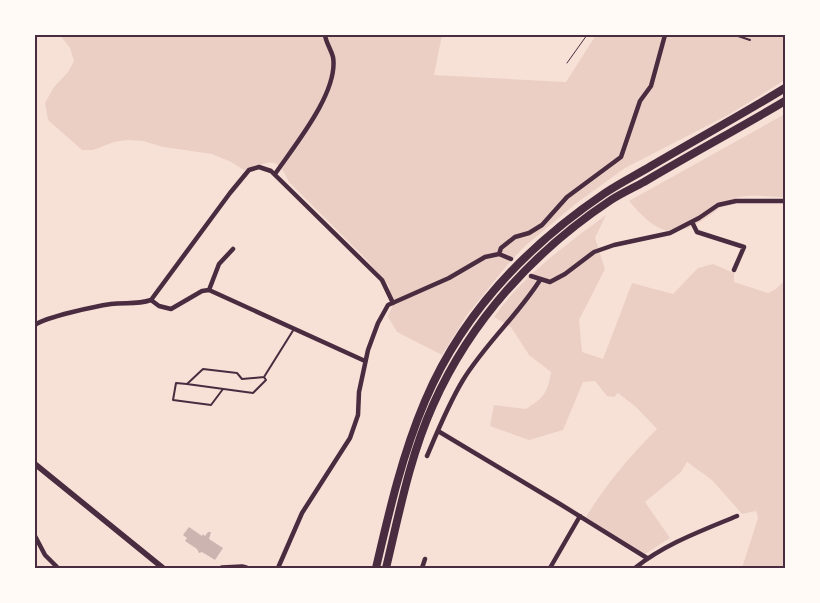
<svg xmlns="http://www.w3.org/2000/svg" width="820" height="603" viewBox="0 0 820 603" font-family="Manrope,sans-serif">
<style>
.green{fill:#ebcfc5}
.building{fill:#ccb4b1}
.lines{fill:none;stroke-linecap:round;stroke-linejoin:round}
.path{stroke:#4a2c40;stroke-width:1}
.service{stroke:#4a2c40;stroke-width:2}
.minor{stroke:#4a2c40;stroke-width:4.5}
.secondary{stroke:#4a2c40;stroke-width:5.5}
.motorway{stroke:#4a2c40;stroke-width:8}
.neatline{fill:none;stroke:#4a2c40;stroke-width:2}
</style>
<rect width="100%" height="100%" fill="#f7e1d7"/>
<path class="green" d="M60,35h382l-8,40 132,7 30,-47h189v45l-57,35 -103,53 -47,34 -53,44 -17,18 -41,51 -25,40 -45,-23 -9,-15 4,-10 -3,-21 -23,-27 -77,-77c-14,-31 -21,-17 -45,-12l-13,-8 -19,-8 -49,-7 -20,-6 -15,-1 -14,2 -21,8h-11l-34,-30 -3,-17 9,-16 14,-15 6,-11 -4,-13z
M785,114v83c-12,0 -35,-3 -46,0 -9,2 -19,11 -26,16 -39,28 -54,23 -84,-12z
M606,215l-11,23 10,31 -26,51 3,32 21,7 29,-76 41,11 25,-26 15,-4 21,9v9l34,11 8,-4 9,-9v288h-43l16,-50 -2,-7 -14,3 -30,-34 -25,-18 -6,10 -36,30 25,36 -25,16 -59,-37c20,-33 44,-61 71,-88l-21,-22 -18,-14 -4,4 -7,-1 -12,-15 -12,1 -20,48 -34,10 -39,-14 4,-21 32,4c17,-11 22,-16 25,-37l-22,-17 -18,-28 -17,-10c29,-42 72,-72 112,-102z"/>
<path class="building" d="M189,527l13,9 1,-2 2,2 3,-4h3l-2,7 14,9 -8,12 -13,-8 -3,1 -2,-4 -12,-8 2,-3 -4,-3z"/>
<g class="lines">
<path class="path" d="M567,63l20,-28"/>
<path class="service" d="M735,35l15,5
M187,384l66,9 13,-13 -2,-3
M223,389l-12,16 -38,-5 3,-17 11,1 16,-15 34,4 5,6 22,-2 30,-48"/>
<path class="minor" d="M275,174c19,-28 64,-82 58,-117 -2,-8 -7,-14 -8,-22
M692,222l5,10 47,15 -10,23
M499,254l2,-6 14,-11 14,-4 13,-8 25,-28 54,-40 19,-56 11,-15 14,-51
M531,276l19,6 15,-8 29,-22 20,-7 56,-12 29,-15 19,-13 18,-4h49
M209,290l10,-26 14,-15
M151,300l79,-107 19,-23 10,-3 12,4 111,109 11,23
M151,300l8,6 12,3 31,-18 7,-1 156,71
M35,325c10,-8 62,-19 76,-21 14,-2 25,1 40,-4
M438,431l122,73 87,54
M427,456c11,-26 22,-53 36,-76 22,-36 55,-65 77,-100
M35,536l10,19 13,13
M278,568l24,-55 48,-75 8,-23 1,-23 9,-42 10,-27 10,-18 61,-27 36,-21 14,-3 12,5
M422,568l3,-9
M550,568l30,-52
M635,568c30,-24 66,-37 102,-52"/>
<path class="secondary" d="M35,464l128,104
M222,568l20,-1 4,1"/>
<path class="motorway" d="M376,568c13,-56 26,-113 49,-167 37,-87 103,-156 180,-208 15,-10 31,-18 46,-27 44,-26 90,-51 134,-78
M386,568c13,-54 24,-112 47,-163 38,-85 101,-154 178,-205 11,-7 22,-12 33,-18 47,-28 94,-53 141,-81"/>
</g>
<rect width="820" height="603" fill="none" stroke="#fffaf5" stroke-width="72"/>
<rect x="36" y="36" width="748" height="531" class="neatline"/>
</svg>
